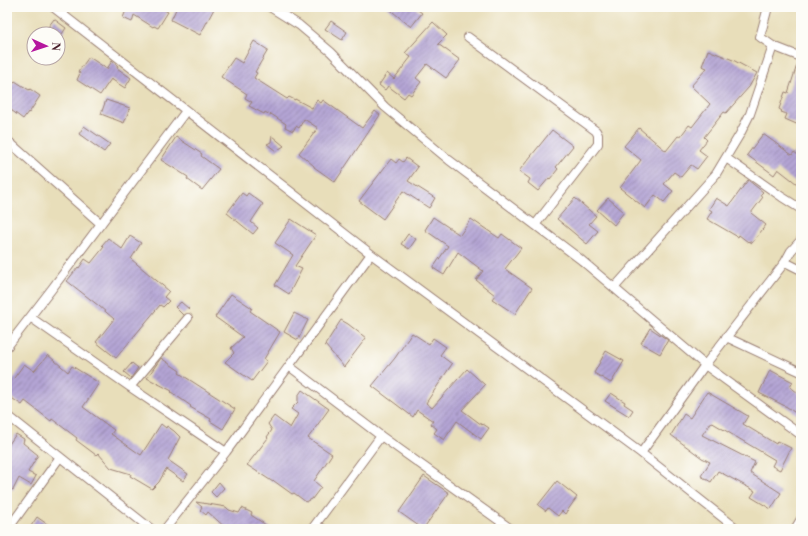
<svg xmlns="http://www.w3.org/2000/svg" width="808" height="536" viewBox="0 0 808 536" font-family="'Libre Bodoni',serif">
<style>
.building{fill:url(#building-hatch)}
.lines{fill:none;stroke-linecap:round;stroke-linejoin:round}
.street-casing{stroke:#997e72;stroke-width:10}
.street{stroke:#fff;stroke-width:8}
</style>
<defs>
<pattern id="building-hatch" width="6" height="6" patternUnits="userSpaceOnUse"><rect width="6" height="6" fill="#b3a4d4"/><path d="M-1 1l2-2M0 6l6-6M5 7l2-2" fill="none" stroke="#9485ac"/></pattern>
</defs>
<rect width="100%" height="100%" fill="#fdfcf7"/>
<filter id="ink" filterUnits="userSpaceOnUse"><feTurbulence type="fractalNoise" baseFrequency=".025" numOctaves="2"/><feDisplacementMap in="SourceGraphic" scale="8" xChannelSelector="R" yChannelSelector="G"/><feConvolveMatrix kernelMatrix="1 2 1 2 8 2 1 2 1" color-interpolation-filters="sRGB"/></filter>
<filter id="wash" filterUnits="userSpaceOnUse"><feTurbulence type="fractalNoise" baseFrequency=".012" numOctaves="4" result="noise"/><feDisplacementMap in="SourceGraphic" scale="16" xChannelSelector="R" yChannelSelector="G"/><feGaussianBlur stdDeviation="0.9" result="paint"/><feColorMatrix in="noise" values="0 0 0 0 0 0 0 0 0 0 0 0 0 0 0 0 0 1.4 0 .05"/><feComposite in="paint" operator="in"/></filter>
<g filter="url(#wash)">
<rect width="100%" height="100%" fill="#e8deba"/>
<g id="blocks">
<path class="building" d="M122,7h16l8,4 3,-4h10l9,5 -10,16 -4,-2 -1,1 -19,-12 -2,7 -9,-4 3,-8z
M177,7h38l-15,28 -29,-15z
M387,7h27l8,6 -11,14z
M54,19l12,9 -4,6h-19z
M331,21l16,11 -5,8 -17,-11z
M433,22l14,13 -9,9 22,16 -14,18 -19,-14 -11,14 5,4 -10,13 -3,-2 -4,5 -16,-12 -3,4 -6,-5 8,-12 7,6 17,-22 -6,-4z
M254,41l14,9 -13,22 2,1 -3,5 33,21 2,-2 6,3v-1l17,9 5,-8 4,3 2,-3 39,28 13,-17 5,4 -45,67 -21,-15v-1l-15,-13 19,-25 -14,-9 -5,9 -3,-2 -3,5 -8,-4 1,-3 -15,-10 -1,1 -5,-3 -1,2 -15,-8 3,-4 -7,-4 2,-4 -26,-17 13,-19 8,5z
M708,50l25,10 24,13 -8,14 -23,26 -2,-1 -20,25 3,3 -8,10 8,6 -10,13 -6,-4 -10,12 -7,-5 -10,12 9,7 -9,11 -9,-7 -10,13 -25,-20 21,-28 -17,-14 15,-18 27,23 12,-15 2,1 9,-12 3,2 18,-23 -19,-18 16,-18 -5,-2z
M89,57l18,12 5,-8 6,5 -1,2 14,10 -6,10 -14,-9 -11,16 -23,-15 3,-7 -2,-1z
M798,62h3v64l-16,-7 2,-5 -6,-2 1,-1 -3,-2 6,-17 3,1z
M15,81l14,9 1,-1 10,7 -11,17 -1,-1 -5,7 -16,-12v-25l5,3z
M106,100l24,8 -6,15 -23,-9z
M84,126l26,18 -6,8 -25,-18z
M552,130l21,16 -17,21 2,2 -8,10 -1,-1 -11,13 -10,-8 2,-4 -11,-8z
M763,134l29,21 2,-3 7,5v30l-23,-18 -4,6 -27,-20z
M272,136l12,10 -8,5 -9,-7 4,-2z
M176,137l26,17 -1,2 18,13 -17,21 -15,-11 1,-2 -27,-17z
M406,158l12,9 -10,14 27,17 -6,10 -26,-17 -20,28 -24,-18 32,-42 5,4 3,-4 4,3z
M748,180l15,12 -3,3 3,2 -12,16 15,12 -14,18 -3,-2 -1,1 -9,-7 -1,2 -31,-18 5,-8 -3,-2 7,-11 13,8z
M242,193l4,3 2,-3 15,11 -12,18 7,6 -5,6 -26,-21z
M575,198l21,18 -7,8 9,7 -11,13 -30,-25z
M608,198l16,14 -10,13 -17,-15z
M433,217l27,18 11,-16 28,19 3,-4 19,14 -16,21 27,19 -17,26 -23,-15 3,-4 -19,-15 7,-9 -25,-19 -14,23 -11,-7 15,-22 -23,-16z
M291,219l25,16 -21,31 7,3 -13,25 -14,-9 18,-30 -18,-12z
M408,234l8,5 -7,10 -8,-5z
M130,236l11,7 -10,16 38,32 -5,6 5,4 -6,6 -3,-2 -44,53 -20,-16 18,-23 -15,-13 -32,-25 11,-14 1,1 6,-9 6,4 13,-16 -2,-2 6,-7 14,11z
M231,294l21,14 -2,3 30,21 -16,27 3,2 -15,20 -27,-19 9,-9 -3,-5 12,-11 -28,-20z
M181,302l8,7 -6,6 -8,-8z
M294,313l14,7 -10,20 -14,-8z
M341,320l7,4 18,14 -22,29 -19,-22z
M650,328l18,12 -8,14 -19,-11z
M412,333l17,11 4,-6 13,9 -6,8 12,9 -26,39 6,5 35,-39 18,16 -23,25 20,15 1,-1 6,4 -8,11 -24,-18 -13,19 -10,-7 3,-4 -6,-5 2,-3 -16,-11 -4,7 -41,-31 23,-28z
M606,351l18,10 -13,22 -17,-10z
M48,355l20,17 4,-6 27,17 -16,24 31,23 -3,4 30,21 20,-31 5,4 1,-2 7,5 6,6 -12,23 20,14 -5,7 -17,-12 -7,13 -7,7 -22,-13 1,-2 -20,-6 -13,-15 -2,2 -20,-15 1,-2 -25,-19 -1,2 -26,-20 -3,4 -15,-10v-7l17,-24 10,7z
M161,358l19,13 -1,2 56,36 -12,20 -13,-8 1,-2 -21,-12 1,-1 -20,-14 1,-1 -25,-13z
M132,363l6,5 -7,10 -7,-6z
M770,370l23,12 -3,5 11,8v22l-14,-10 -28,-14z
M302,390l27,19 -21,29 24,16 -18,27 7,6 -9,12 -6,3 -12,-9 -2,1 -18,-13 -1,1 -26,-17 21,-27 -1,-1 5,-7 -4,-6 6,-8 16,12 8,-14 -7,-5 7,-7v-6z
M707,392l41,24 -5,8 33,20 1,-3 14,7 -11,22 -8,-4 3,-6 -64,-38 -9,13 53,27 -5,11 31,20 -10,16 -20,-12 4,-6 -37,-20 -7,11 -10,-6 9,-14 -8,-4 -31,-23 13,-21 6,4z
M611,393l14,9 -1,2 9,6 -4,6 -24,-15z
M16,434l8,5 -1,4 15,12 -10,17 8,4 -5,9 -12,-7 -6,12 -6,-3v-40z
M424,476l25,17 -26,36 -24,-17z
M557,481l20,16 -12,17 -3,-3 -4,5 -10,-8 -2,3 -8,-6z
M219,482l5,6 -8,9 -5,-5z
M196,502l30,5 3,3 10,3 3,-5 10,5 -1,2 21,14h-45l-19,-17 -2,3 -6,-5 2,-3z
M37,517l17,12h-25z"/>
</g>
</g>
<g filter="url(#ink)">
<use href="#blocks" fill-opacity="0" stroke="#997e72" stroke-width="1"/>
<g class="lines">
<defs>
<path id="street" d="M53,7l318,247 270,199 95,75 -1,1
M270,7l29,18 32,27 54,55 64,53 131,99 125,106 96,70
M768,7l-8,30 13,9 28,11
M468,37l128,94 2,4v9l-63,81
M7,140l94,84
M726,158l56,39 19,12
M785,262l16,8
M614,288l102,-114 24,-40 10,-20 23,-68
M30,317l100,70 96,65
M726,337l75,35
M7,347l44,-57 135,-179
M289,366l92,70 130,93
M130,387l58,-69
M7,415l144,114
M641,453l64,-88 80,-103 6,-11 10,-11
M316,524l7,5
M8,529l52,-72
M165,529l61,-77 145,-198
M312,529l69,-93
M795,529l6,-10"/>
</defs>
<use href="#street" class="street-casing"/>
<use href="#street" class="street"/>
</g>
</g>
<rect width="808" height="536" fill="none" stroke="#fdfcf7" stroke-width="24"/>
<g transform="translate(46 46) rotate(93)"><circle r="19" fill="#fdfcf7" stroke="#b5a4a5"/>
<path d="M0-3L7 15L0 10L-7 15Z" fill="#b5179e"/>
<text y="-6" font-size="11" font-weight="bold" text-anchor="middle" fill="#4a1f2b">N</text>
</g>
</svg>
